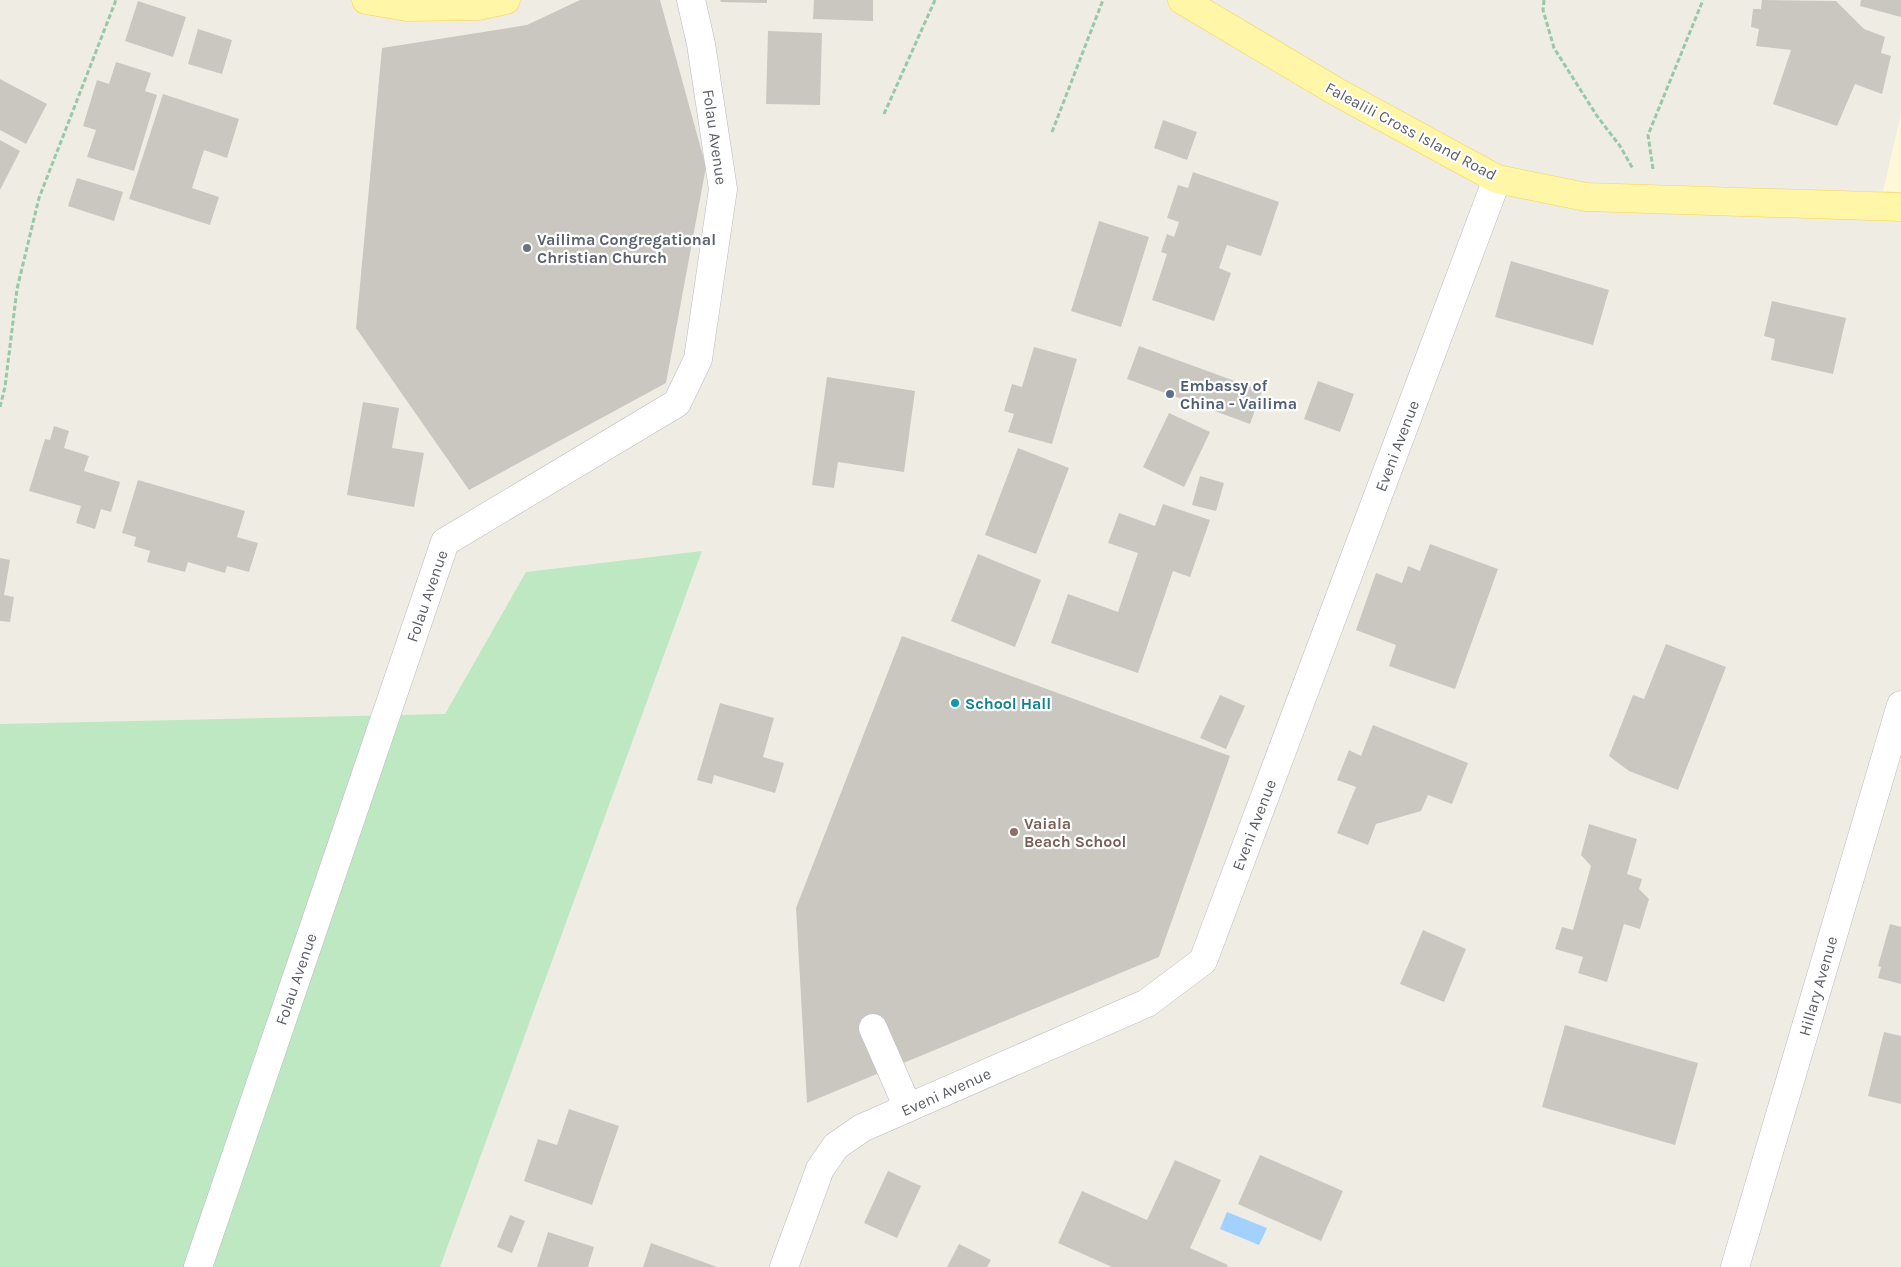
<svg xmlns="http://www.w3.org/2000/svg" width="1901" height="1267" viewBox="0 0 1901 1267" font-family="Karla,sans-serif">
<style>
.commercial{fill:#fff8d8}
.green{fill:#bee8c1}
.water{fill:#a3d1ff}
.building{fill:#cac7c0}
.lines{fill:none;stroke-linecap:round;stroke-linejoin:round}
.minor-casing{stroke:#b8bbc0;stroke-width:29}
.major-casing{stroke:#f8d353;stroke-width:29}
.path{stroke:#97c9a8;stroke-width:3;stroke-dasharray:5 2.5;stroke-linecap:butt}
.minor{stroke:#fff;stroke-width:28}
.major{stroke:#fff6a8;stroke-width:28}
.worship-dot{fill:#6b7280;stroke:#fff;stroke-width:2}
.service-dot{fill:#5c6f8a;stroke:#fff;stroke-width:2}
.culture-dot{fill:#0f9aa8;stroke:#fff;stroke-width:2}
.education-dot{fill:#8d6e63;stroke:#fff;stroke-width:2}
.labels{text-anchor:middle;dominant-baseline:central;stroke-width:4.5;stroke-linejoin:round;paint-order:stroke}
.street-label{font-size:16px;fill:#5b5f65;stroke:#fff}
.worship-label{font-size:16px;font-weight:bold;fill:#5b616d;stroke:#fff;text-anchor:start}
.service-label{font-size:16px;font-weight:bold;fill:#4e5e75;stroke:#fff;text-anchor:start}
.culture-label{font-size:16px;font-weight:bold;fill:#0d838f;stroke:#fff;text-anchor:start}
.education-label{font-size:16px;font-weight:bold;fill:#785e54;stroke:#fff;text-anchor:start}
</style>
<rect width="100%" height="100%" fill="#efede3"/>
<path class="commercial" d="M1901,113v79l-18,-1 4,-16z"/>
<path class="green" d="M702,551l-262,716h-440v-543l445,-10 81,-142z"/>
<path class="water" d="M1227,1212l40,16 -8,17 -39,-16z"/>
<path class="building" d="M580,0h80l46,167 -40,216 -197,107 -113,-162 26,-280 145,-23z
M720,0h47v3l-46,-1z
M814,0h59v21l-60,-2z
M1762,0l74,1 28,28 21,8 -4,16 10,3 -9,38 -27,-10 -18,42 -64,-22 18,-54 -35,-4 3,-17 -8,-2 2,-18h8z
M1861,0h40v17l-41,-11z
M138,1l48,16 -13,40 -48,-16z
M198,29l34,11 -10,34 -34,-10z
M768,31l54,2 -2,72 -54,-1z
M116,62l35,11 -6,18 12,4 -23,76 -47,-14 9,-27 -13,-4 14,-46 12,4z
M0,79l47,25 -21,40 -26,-14z
M163,94l76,25 -12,39 -23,-8 -12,38 27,9 -9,28 -81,-26z
M1163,120l34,12 -10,28 -33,-12z
M0,140l20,11 -20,39z
M1193,172l86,30 -18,54 -34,-11 -8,23 12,5 -17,48 -62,-21 15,-46 -6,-2 6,-18 7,3 5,-15 -12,-4 11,-33 10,3z
M77,178l46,14 -9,29 -46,-15z
M1099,221l50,16 -28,90 -50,-16z
M1511,261l98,29 -16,55 -98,-28z
M1772,301l74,17 -13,56 -62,-14 4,-21 -11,-3z
M1139,346l123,45 -12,33 -123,-45z
M1034,347l43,12 -25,85 -44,-12 6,-18 -10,-3 8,-27 10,3z
M827,377l88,14 -11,81 -66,-10 -4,26 -22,-3z
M1318,381l36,13 -14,38 -36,-13z
M363,402l36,6 -7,40 32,5 -10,54 -67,-12z
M1169,413l41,19 -26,55 -41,-20z
M54,426l15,5 -5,17 25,8 -5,15 36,11 -9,30 -10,-3 -6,20 -19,-6 5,-17 -52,-15 16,-52 5,1z
M1018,448l51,20 -33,86 -51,-19z
M1200,476l24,7 -8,28 -24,-6z
M138,480l107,31 -8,26 21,6 -9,29 -22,-6 -2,7 -37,-11 -3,10 -38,-10 3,-11 -16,-5 2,-9 -14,-4z
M1163,504l47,16 -20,57 -17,-6 -35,102 -87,-30 17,-49 50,18 20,-59 -30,-10 11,-30 36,13z
M1430,544l68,25 -43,120 -66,-23 7,-21 -40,-15 20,-57 26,10 6,-17 12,5z
M978,554l63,26 -26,67 -64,-26z
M0,558l10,2 -6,35 10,2 -4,25 -10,-1z
M902,636l328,120 -71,201 -352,146 -11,-195z
M1666,644l60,23 -48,123 -49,-19 -20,-15 24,-61 11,4z
M1220,695l25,11 -19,43 -26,-11z
M720,703l54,15 -11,39 21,6 -9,30 -61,-18 -2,9 -15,-4z
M1373,725l95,38 -16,41 -24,-9 -7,16 -45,13 -8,21 -31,-12 19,-46 -19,-7 12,-30 12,6z
M1589,824l48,15 -10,35 15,5 -3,10 10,10 -9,30 -16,-5 -17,58 -29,-9 5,-16 -28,-8 7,-22 11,3 18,-64 -10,-11z
M1890,924l11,3v57l-23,-6 3,-11 -3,-1z
M1423,930l43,19 -22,53 -44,-18z
M1565,1025l133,38 -23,82 -133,-38z
M1884,1032l17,4v68l-33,-8z
M569,1109l50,17 -27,79 -68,-24 14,-42 19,6z
M1260,1155l83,36 -22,50 -83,-37z
M1175,1160l46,20 -31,68 38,17 -1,2h-115l-54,-24 24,-52 65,29z
M888,1171l33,15 -24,52 -33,-15z
M510,1215l15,6 -13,32 -15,-6z
M548,1232l46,15 -6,20h-51z
M651,1243l66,24h-74z
M959,1244l32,16 -4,7h-40z"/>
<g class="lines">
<defs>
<path id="minor" d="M873,1028l35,80
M198,1267l247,-725 232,-139 21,-44 25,-170 -22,-145 -10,-44
M784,1267l36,-98 16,-23 26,-18 285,-125 56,-42 294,-782
M1735,1267l166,-562"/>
<path id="major" d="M366,0l41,7 71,-1 28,-6
M1182,0l155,92 160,87 89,18 315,10"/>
</defs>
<use href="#minor" class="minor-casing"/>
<use href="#major" class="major-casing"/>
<path class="path" d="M1544,0l-1,10 11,38 43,68 23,30 13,23
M884,114l51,-114
M1052,132l51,-132
M1653,169l-5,-34 55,-135
M0,407l5,-20 12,-98 22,-91 77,-198"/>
<use href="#minor" class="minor"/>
<use href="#major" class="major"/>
</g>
<circle class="worship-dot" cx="527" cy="248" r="5"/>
<circle class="service-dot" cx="1170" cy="394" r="5"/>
<circle class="culture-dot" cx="955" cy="703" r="5"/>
<circle class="education-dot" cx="1014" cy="832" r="5"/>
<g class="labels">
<g class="street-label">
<text transform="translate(1411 131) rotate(28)">Falealili Cross Island Road</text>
<text transform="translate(715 137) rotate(82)">Folau Avenue</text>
<text transform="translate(1397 446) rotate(-69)">Eveni Avenue</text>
<text transform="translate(427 596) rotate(-71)">Folau Avenue</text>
<text transform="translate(1254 825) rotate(-69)">Eveni Avenue</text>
<text transform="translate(296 979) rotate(-71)">Folau Avenue</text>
<text transform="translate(1818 986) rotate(-74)">Hillary Avenue</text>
<text transform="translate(946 1092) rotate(-24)">Eveni Avenue</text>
</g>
<g class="worship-label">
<text x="537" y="239">Vailima Congregational<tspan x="537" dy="18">Christian Church</tspan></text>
</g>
<g class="service-label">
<text x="1180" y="385">Embassy of<tspan x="1180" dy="18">China - Vailima</tspan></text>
</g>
<g class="culture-label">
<text x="965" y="703">School Hall</text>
</g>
<g class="education-label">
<text x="1024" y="823">Vaiala<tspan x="1024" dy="18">Beach School</tspan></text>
</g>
</g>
</svg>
